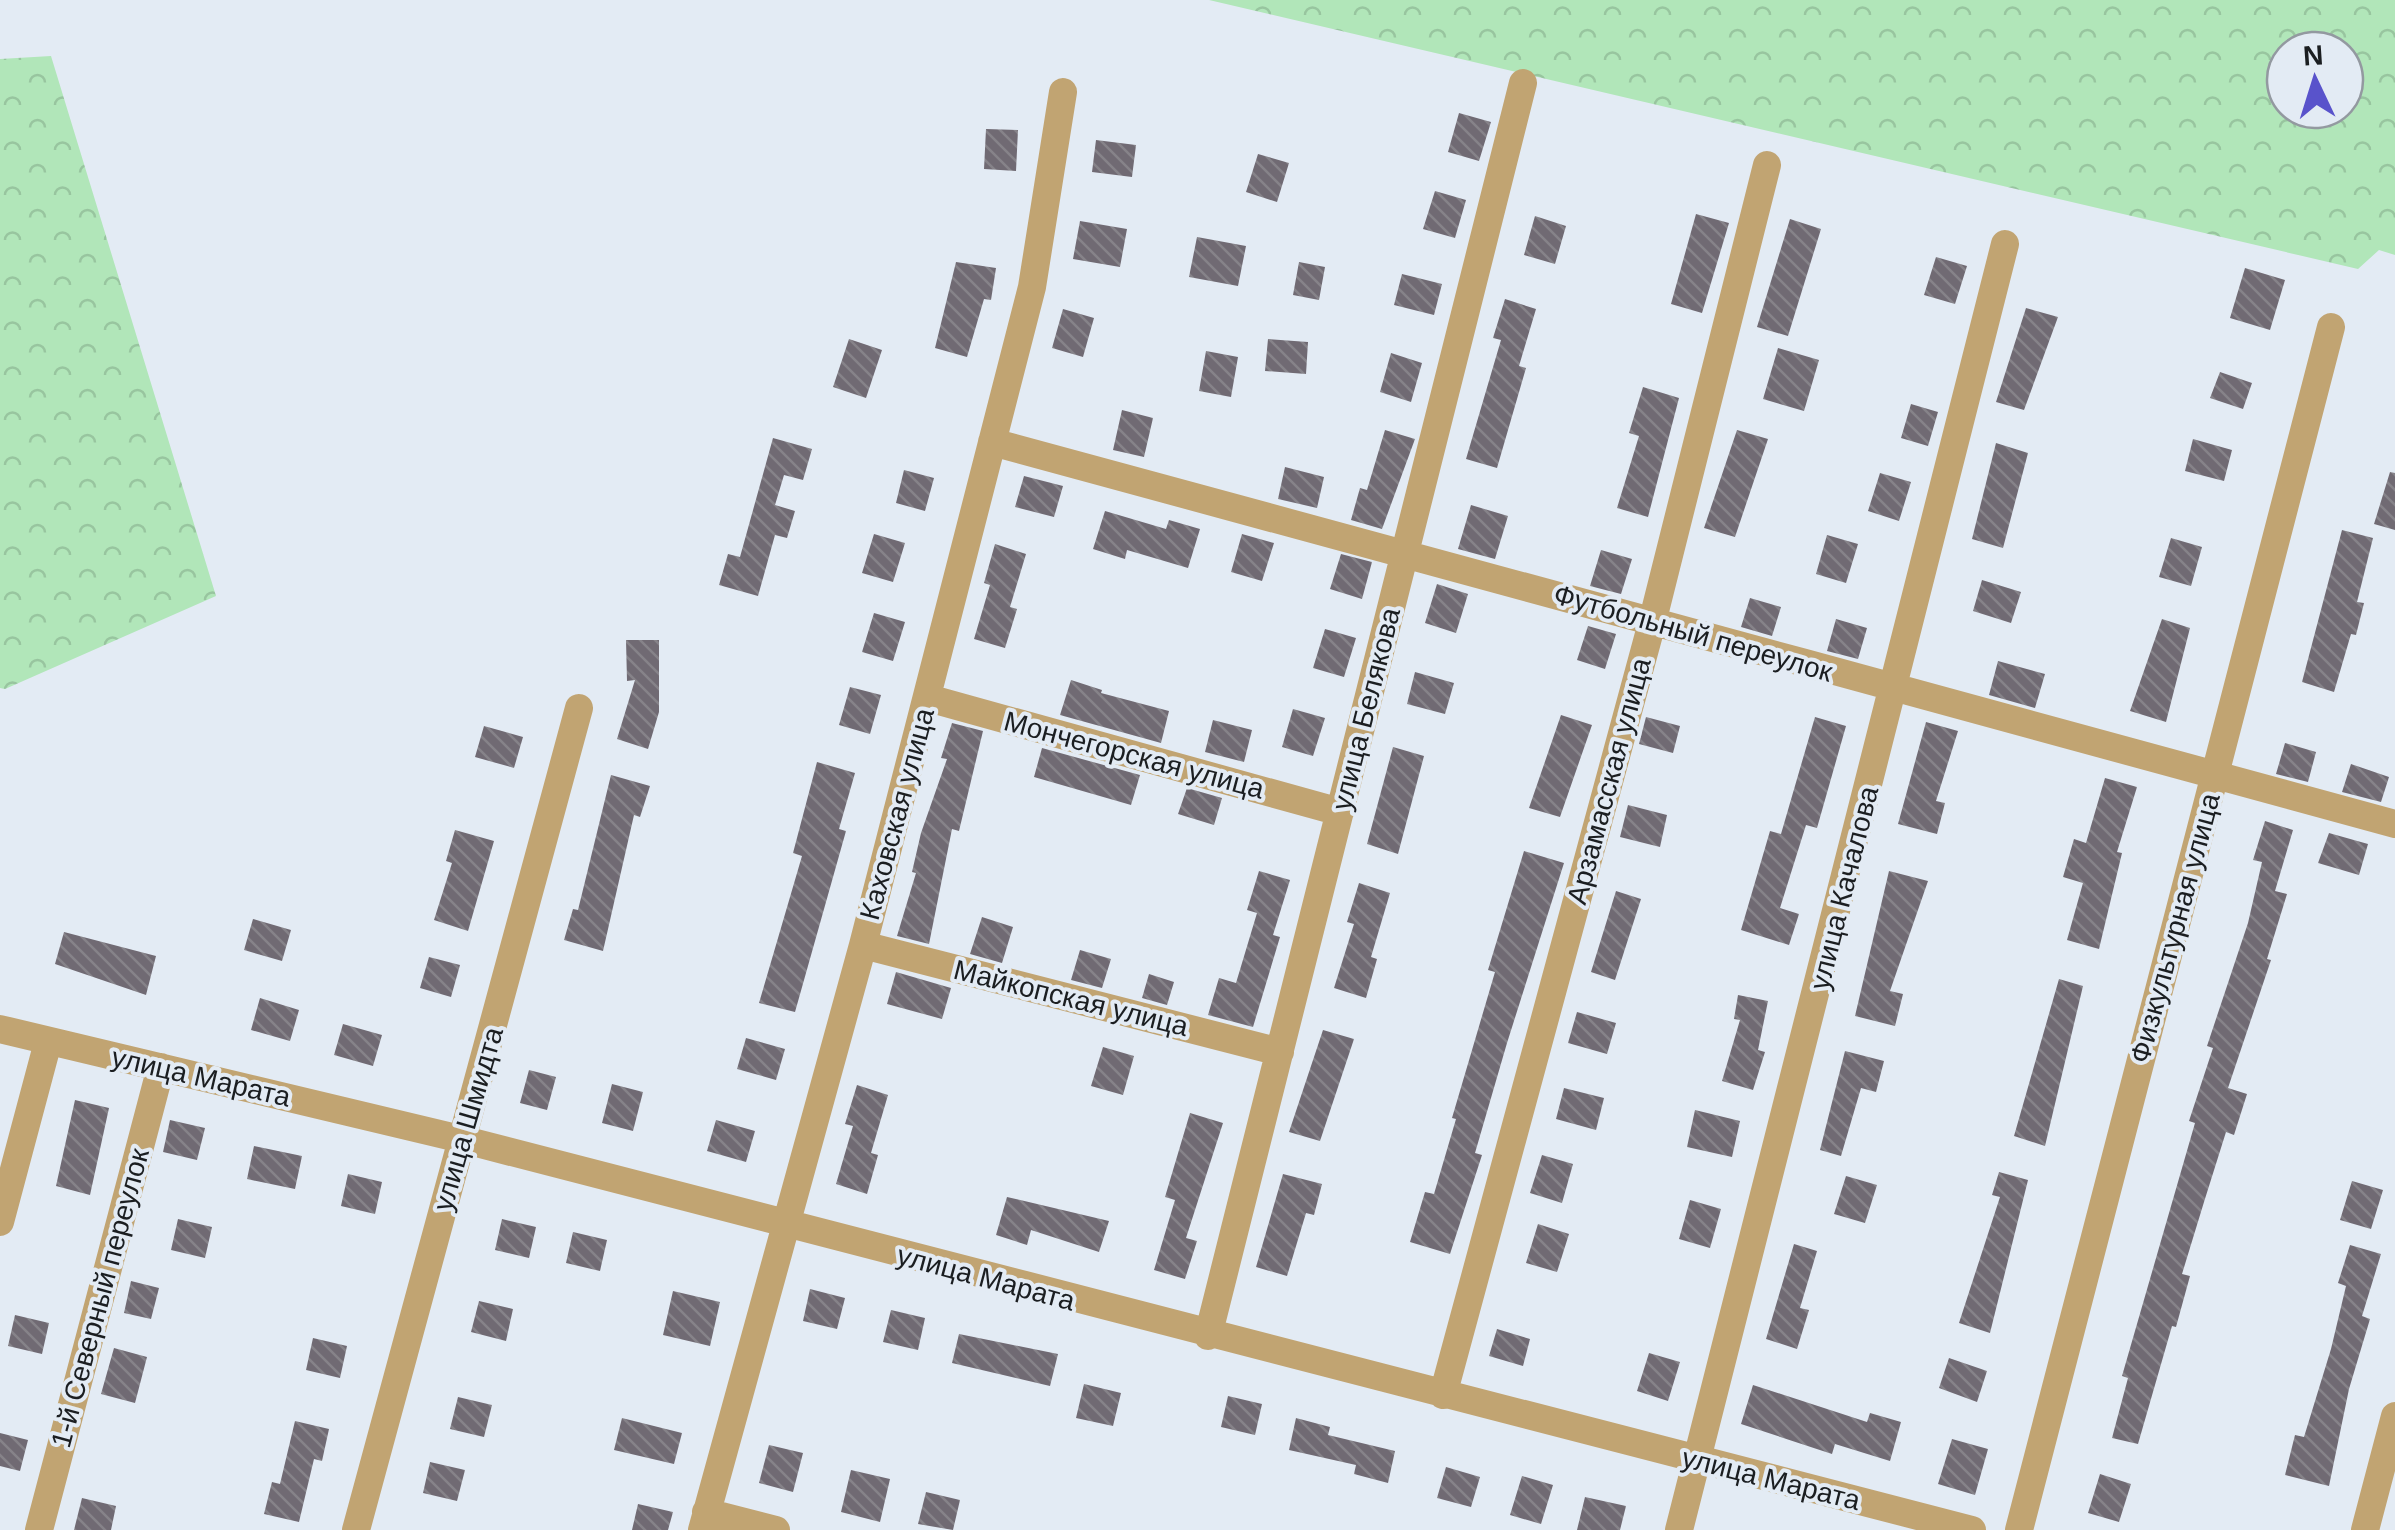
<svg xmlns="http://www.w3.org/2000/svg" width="2395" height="1530" viewBox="0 0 2395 1530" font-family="Arial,sans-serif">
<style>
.forest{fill:url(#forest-crowns);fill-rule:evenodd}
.building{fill:url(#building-back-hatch)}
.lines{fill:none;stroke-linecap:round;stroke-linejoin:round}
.minor{stroke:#c1a472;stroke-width:28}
.labels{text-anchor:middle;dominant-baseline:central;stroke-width:8;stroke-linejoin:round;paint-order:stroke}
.street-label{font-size:28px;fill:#1b1e21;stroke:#e3ebf4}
</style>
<defs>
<pattern id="forest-crowns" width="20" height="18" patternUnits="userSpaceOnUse" patternTransform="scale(2.5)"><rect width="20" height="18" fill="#b1e6b9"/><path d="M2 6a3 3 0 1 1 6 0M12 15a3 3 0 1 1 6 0" fill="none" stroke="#98c59f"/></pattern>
<pattern id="building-back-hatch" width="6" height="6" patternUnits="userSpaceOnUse" patternTransform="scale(2.5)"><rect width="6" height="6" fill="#706a73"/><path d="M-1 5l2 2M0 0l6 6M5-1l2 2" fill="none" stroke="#868389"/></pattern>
</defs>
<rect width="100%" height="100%" fill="#e3ebf4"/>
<path class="forest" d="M1209,0h1186v255l-16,-5 -21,19zM2285,50h60v60h-60z
M51,56l165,540 -211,93 -5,-1v-629z"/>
<path class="building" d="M1459,113l32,9 -12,39 -31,-9z
M986,129l32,1 -2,41 -32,-2z
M1096,140l40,5 -4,32 -40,-5z
M1258,154l31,9 -12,39 -31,-10z
M1435,191l31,9 -11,38 -32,-9z
M1696,214l33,9 -27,90 -31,-9z
M1535,216l31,10 -11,38 -31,-9z
M1790,219l31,10 -33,107 -31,-9z
M1080,221l47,8 -7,38 -47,-8z
M1197,237l49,9 -8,40 -49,-9z
M1936,257l31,9 -12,38 -31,-9z
M956,262l40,6 -5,32 -7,-1 -17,58 -32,-9z
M1299,262l26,5 -6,33 -26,-5z
M2245,268l40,12 -15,50 -40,-12z
M1402,274l40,10 -8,31 -40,-10z
M1505,299l31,10 -17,57 7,2 -29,100 -31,-9 35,-119 -8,-2z
M2026,308l32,9 -34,93 -28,-8z
M1063,309l31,9 -11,39 -31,-9z
M849,339l33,11 -16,48 -33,-11z
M1268,339l40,3 -2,32 -41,-3z
M1778,348l41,12 -15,51 -41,-12z
M1206,351l32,6 -7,40 -32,-6z
M1391,353l31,10 -11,39 -31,-10z
M2220,372l32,11 -9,26 -33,-11z
M1643,387l36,11 -31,119 -31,-9 22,-72 -10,-3z
M1911,404l27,8 -10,34 -27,-8z
M1122,410l31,8 -9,39 -31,-7z
M1385,430l30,9 -33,90 -31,-9 9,-32 7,2z
M1737,430l31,9 -33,98 -31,-9z
M773,438l39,11 -9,31 -19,-5 -9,30 20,6 -8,27 -12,-3 -17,61 -39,-11 9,-31 12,3z
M2193,439l39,11 -8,31 -39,-10z
M1996,443l32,10 -25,95 -31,-9z
M1285,467l39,10 -7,31 -39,-9z
M904,470l30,8 -9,33 -29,-8z
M2390,472l5,1v57l-21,-6z
M1880,473l31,9 -12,39 -31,-10z
M1024,476l39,10 -9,31 -39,-10z
M1471,505l37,11 -13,43 -37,-10z
M1105,511l61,18 3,-9 31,9 -12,39 -61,-18 -2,9 -32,-10z
M2342,530l31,8 -16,64 7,1 -8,32 -5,-1 -17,58 -32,-10z
M874,534l31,9 -12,39 -31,-9z
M1242,534l32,9 -12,38 -31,-9z
M1827,535l31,9 -12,39 -30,-9z
M2171,538l31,9 -11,39 -32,-9z
M995,544l31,10 -16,53 7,2 -12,39 -31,-9 16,-54 -6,-2z
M1601,550l31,9 -11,35 -31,-8z
M1341,554l31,8 -10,37 -32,-10z
M1982,580l39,12 -10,31 -38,-12z
M1437,584l31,10 -12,39 -31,-10z
M1750,598l31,9 -9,29 -31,-9z
M874,613l31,9 -12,39 -31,-9z
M1836,619l31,9 -9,31 -31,-8z
M2162,619l28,9 -24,94 -36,-11z
M1588,626l28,8 -11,35 -28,-9z
M1325,629l31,9 -12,39 -31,-9z
M626,640h33v72l-11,37 -31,-10 18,-59 -8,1z
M1998,661l47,13 -10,34 -46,-13z
M1415,672l39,11 -9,31 -38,-10z
M1071,680l31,10 -1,3 68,18 -8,32 -101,-28z
M850,687l31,8 -11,39 -31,-9z
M1293,709l32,9 -12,38 -31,-9z
M1561,715l31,10 -32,92 -31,-9z
M1646,717l34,9 -7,27 -34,-9z
M1815,717l31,9 -29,102 -11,-3 -26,83 19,6 -10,31 -48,-15 29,-99 11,3z
M1213,720l39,10 -8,32 -39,-10z
M1926,722l32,9 -22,70 9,2 -8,31 -39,-10z
M952,723l31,8 -24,100 -7,-2 -23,115 -32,-8 19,-63 -4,-1 9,-39 26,-74 -6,-1z
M484,726l39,11 -9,31 -39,-11z
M2285,743l31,9 -8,30 -32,-8z
M1393,747l31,9 -26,98 -31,-10z
M1042,748l98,27 -9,30 -97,-28z
M817,762l38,11 -16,56 7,2 -51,181 -36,-9 43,-147 -9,-3z
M2351,764l38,13 -8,25 -39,-10z
M611,775l39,11 -10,31 -6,-2 -31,136 -39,-11 9,-31 5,1z
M2105,778l32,9 -20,65 5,1 -23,96 -32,-9 16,-57 -20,-6 11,-38 12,4z
M1187,788l35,10 -8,27 -36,-11z
M1628,805l39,10 -7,32 -40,-10z
M2265,821l28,9 -18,61 12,3 -20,65 4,1 -43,128 19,6 -13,41 -8,-3 -22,70 -22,72 8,2 -14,51 -4,-1 -34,118 -26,-6 16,-60 -6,-2 73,-253 -6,-2 24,-73 -6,-2 41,-123 14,-61 -9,-2z
M455,830l39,11 -26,90 -34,-11 18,-57 -6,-2z
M2329,833l39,11 -9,31 -41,-12z
M1524,851l40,12 -57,180 -32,110 7,2 -32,99 -40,-12 15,-50 9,2 22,-75 -4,-1 43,-146 -7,-2z
M1259,871l31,9 -17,55 7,2 -27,90 -45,-12 11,-37 17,5 21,-70 -10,-3z
M1889,871l39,10 -38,110 13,3 -8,32 -40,-10z
M1359,883l31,10 -19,64 6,2 -11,39 -32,-10 20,-64 -7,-2z
M1616,891l25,8 -26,81 -24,-8z
M982,917l31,10 -11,36 -32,-9z
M253,919l38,11 -9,31 -38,-11z
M64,932l92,24 -10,39 -91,-31z
M1080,950l31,9 -9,29 -31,-8z
M429,957l31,8 -9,32 -31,-9z
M896,972l55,16 -9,31 -55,-15z
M1149,974l25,8 -7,23 -25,-7z
M2059,979l24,7 -38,160 -31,-10z
M1738,995l30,6 -10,49 7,2 -12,38 -31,-9 18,-61 -6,-1z
M260,998l39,12 -9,31 -39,-11z
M1577,1012l39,11 -9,31 -39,-11z
M343,1024l39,11 -9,31 -39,-11z
M1323,1030l31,9 -34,102 -31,-9z
M746,1038l39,11 -9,31 -39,-11z
M1103,1047l31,9 -11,39 -32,-9z
M1845,1051l39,10 -8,31 -15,-4 -20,68 -21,-6z
M529,1070l27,7 -9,33 -27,-7z
M612,1084l31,8 -10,39 -31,-8z
M857,1085l31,10 -17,58 7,2 -11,39 -31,-10 17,-58 -8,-2z
M1564,1088l40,10 -8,32 -40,-11z
M75,1100l34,8 -19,87 -34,-9z
M1695,1110l45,11 -8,36 -45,-10z
M1190,1113l33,10 -37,115 11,3 -12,38 -31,-9 21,-70 -10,-3z
M170,1120l35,8 -8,32 -34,-8z
M716,1120l39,11 -9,31 -39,-11z
M254,1146l48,10 -7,33 -48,-10z
M1542,1155l31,9 -11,39 -32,-10z
M1999,1172l29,8 -38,153 -31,-10 41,-126 -8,-2z
M348,1174l34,8 -7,32 -34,-8z
M1283,1174l39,10 -8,31 -8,-2 -19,63 -31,-9z
M1846,1176l31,9 -12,38 -31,-9z
M2352,1181l31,9 -12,39 -31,-9z
M1007,1197l102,24 -10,31 -68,-22 -4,15 -31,-10z
M1690,1200l31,9 -11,39 -31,-9z
M178,1219l34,8 -7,31 -34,-8z
M502,1219l34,8 -7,31 -34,-8z
M1538,1224l31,10 -12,38 -31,-9z
M573,1232l34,8 -7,31 -34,-8z
M1794,1244l23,7 -17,57 9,2 -12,39 -31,-10z
M2350,1245l31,9 -19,62 8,3 -21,70 -20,97 -44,-11 10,-40 9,2 27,-88 15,-63 -8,-3z
M131,1281l28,7 -8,31 -27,-6z
M810,1289l35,9 -8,31 -34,-8z
M673,1291l47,11 -10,44 -47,-11z
M479,1301l34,8 -7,32 -35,-9z
M891,1310l34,8 -7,32 -35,-8z
M15,1315l34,8 -7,31 -34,-8z
M1497,1329l33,10 -7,27 -34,-10z
M959,1334l99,20 -8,32 -98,-23z
M313,1338l34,8 -7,32 -34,-8z
M114,1348l33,9 -12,46 -34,-9z
M1649,1353l31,9 -12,39 -31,-10z
M1949,1358l38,13 -10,31 -38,-14z
M1084,1384l37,9 -8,33 -37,-8z
M1753,1385l114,37 3,-9 31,9 -11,39 -55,-17 -3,10 -91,-30z
M1228,1396l34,8 -7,31 -34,-8z
M458,1397l34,8 -8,32 -34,-8z
M622,1418l60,15 -8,31 -60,-14z
M1296,1418l34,9 -2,8 67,16 -7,32 -34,-9 2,-9 -67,-15z
M295,1421l34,8 -7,32 -8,-2 -15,63 -35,-8 8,-32 8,2z
M0,1433l28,7 -8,31 -20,-5z
M1952,1439l36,10 -13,46 -37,-11z
M769,1445l34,8 -10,39 -34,-9z
M430,1462l35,8 -8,31 -34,-8z
M1446,1467l34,10 -9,30 -34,-9z
M851,1470l39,9 -10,43 -39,-10z
M2100,1474l31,10 -12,38 -31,-9z
M1522,1476l31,9 -12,39 -31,-9z
M926,1492l34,8 -7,30 -35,-6z
M1585,1497l41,9 -6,24h-43z
M82,1498l34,8 -5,24h-37z
M638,1504l35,8 -5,18h-36z"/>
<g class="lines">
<path class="minor" d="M992,442c468,123 935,257 1403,382
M928,698l412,114
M863,945l417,107
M0,1029l461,110 1511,391
M0,1222l48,-180
M1208,1336l315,-1253
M1443,1395l209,-772 115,-458
M706,1512l70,18
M39,1530l122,-463
M356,1530l223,-822
M702,1530l161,-585 169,-658 31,-195
M1679,1530l326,-1286
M2019,1530l312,-1203
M2365,1530l30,-114"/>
</g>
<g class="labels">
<g class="street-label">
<text transform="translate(1693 633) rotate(16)">Футбольный переулок</text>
<text transform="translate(1366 709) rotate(-76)">улица Белякова</text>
<text transform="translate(1134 755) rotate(15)">Мончегорская улица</text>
<text transform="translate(1609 781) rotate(-75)">Арзамасская улица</text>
<text transform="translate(897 814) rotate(-75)">Каховская улица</text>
<text transform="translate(1844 888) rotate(-76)">улица Качалова</text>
<text transform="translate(2175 928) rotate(-75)">Физкультурная улица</text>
<text transform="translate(1071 998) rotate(14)">Майкопская улица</text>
<text transform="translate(201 1077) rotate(13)">улица Марата</text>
<text transform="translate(468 1119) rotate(-74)">улица Шмидта</text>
<text transform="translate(986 1278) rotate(15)">улица Марата</text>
<text transform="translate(100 1298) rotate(-75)">1-й Северный переулок</text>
<text transform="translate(1771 1479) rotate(14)">улица Марата</text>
</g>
</g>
<g transform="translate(2315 80) rotate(356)"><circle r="48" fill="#e3ebf4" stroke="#9399a0" stroke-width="2.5"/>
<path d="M0-8L18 38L0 25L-18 38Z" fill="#5953cb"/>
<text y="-15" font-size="28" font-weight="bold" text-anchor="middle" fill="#1b1e21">N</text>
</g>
</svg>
